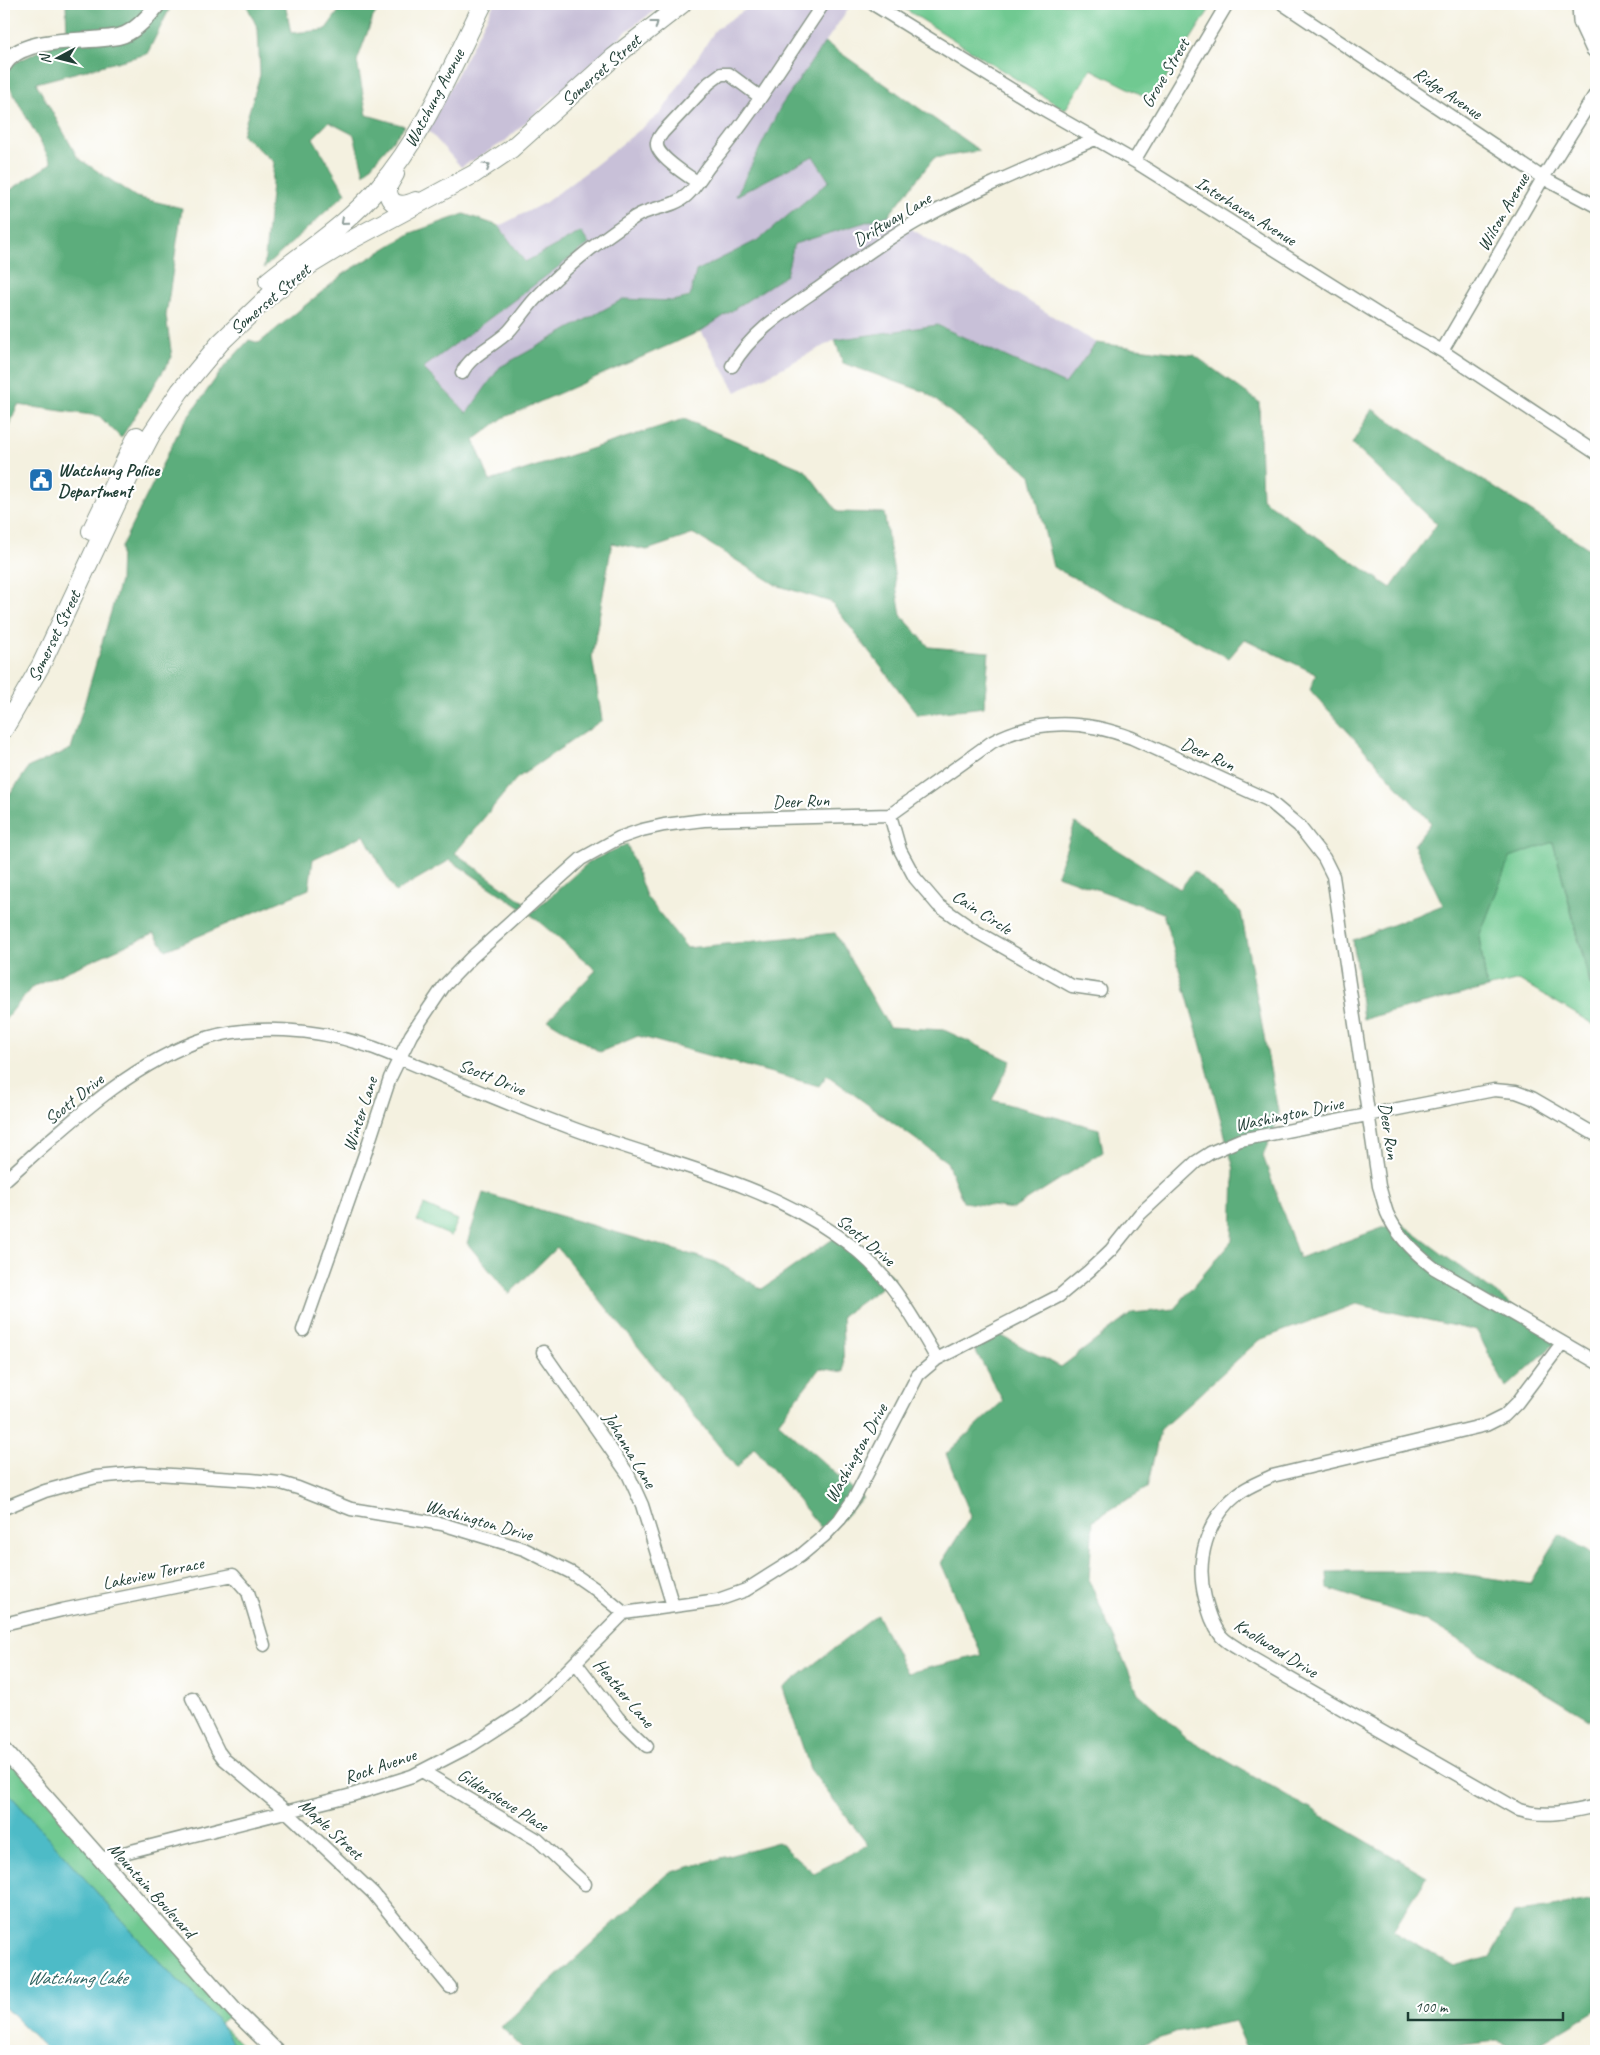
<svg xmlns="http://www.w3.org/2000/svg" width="1600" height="2055" viewBox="0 0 1600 2055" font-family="Caveat,sans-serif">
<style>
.industrial{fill:#c8c0d8}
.green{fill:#6fc991;stroke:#478362}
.forest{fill:#5bad7b;stroke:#3d7558}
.water{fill:#4dbbc7;stroke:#367c7e}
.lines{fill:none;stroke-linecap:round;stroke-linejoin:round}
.minor-casing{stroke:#8a978a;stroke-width:15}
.tertiary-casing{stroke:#8a978a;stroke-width:18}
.secondary-casing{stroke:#8a978a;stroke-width:20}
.trunk-casing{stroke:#8a978a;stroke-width:24}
.minor{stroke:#fff;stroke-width:12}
.tertiary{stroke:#fff;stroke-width:15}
.secondary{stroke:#fff;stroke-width:18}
.trunk{stroke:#fff;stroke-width:21}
.oneway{stroke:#8f9e9a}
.labels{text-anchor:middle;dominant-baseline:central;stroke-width:4.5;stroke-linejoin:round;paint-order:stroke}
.street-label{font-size:18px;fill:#1f3d34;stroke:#fff}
.poi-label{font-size:18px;font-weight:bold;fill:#1f3d34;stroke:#fff;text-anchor:start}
.water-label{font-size:19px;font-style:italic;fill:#2d6360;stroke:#fff}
</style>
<rect width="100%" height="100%" fill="#fff"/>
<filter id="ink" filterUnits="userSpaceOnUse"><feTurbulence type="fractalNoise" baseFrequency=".02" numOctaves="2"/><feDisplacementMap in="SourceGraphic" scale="10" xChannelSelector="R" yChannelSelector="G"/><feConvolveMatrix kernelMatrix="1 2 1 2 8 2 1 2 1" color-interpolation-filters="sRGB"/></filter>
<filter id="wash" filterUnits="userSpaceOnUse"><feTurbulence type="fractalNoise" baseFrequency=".0096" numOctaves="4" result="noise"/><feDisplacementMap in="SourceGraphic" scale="20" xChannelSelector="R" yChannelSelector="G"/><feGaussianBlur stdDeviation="1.12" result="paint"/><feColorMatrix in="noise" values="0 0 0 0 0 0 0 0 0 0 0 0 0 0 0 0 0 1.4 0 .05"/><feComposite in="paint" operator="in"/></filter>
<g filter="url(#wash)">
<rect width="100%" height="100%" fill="#f4f1e0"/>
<path class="industrial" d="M494,4h170l-36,26 -124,112 -43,25 -33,-37z
M754,4l97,1 -70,101 -45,89 77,-39 16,25 -69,58 -64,32 -6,25 -17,5 -50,-2 -123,68 -33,46 -44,-45 166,-124 -8,-12 -56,30 -26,-36 47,-24 47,-35 68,-54 55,-84z
M889,215l207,128 -31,42 -128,-60 -102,15 -99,52 -35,-61 85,-56 8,-31z"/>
<path class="green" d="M897,4h316l-61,96 -61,-31 -26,41z
M1553,842l37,143 6,2v39l-77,-46 -32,8 -8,-51 31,-81z
M424,1205l34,15 -7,16 -34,-15z
M4,1750l231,261 -15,12 28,28h-10l-18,-28 -71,-72 -145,-163z"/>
<path class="forest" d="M66,4h106l-25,50 -111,29 42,75 58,39 46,11 -16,108 6,41 -51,81 -22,-22 -81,-11 -14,33v-244l48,-31 -48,-86v-9l63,-30z
M246,4h39l6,29 34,-3 19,-26h38l-9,13 -16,44 10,54 38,11 -41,48 -10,-39 -25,-13 -16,16 33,55 -82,75 10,-106 -32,-27 18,-60 -2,-46z
M825,42l155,109 -46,7 -45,57 -95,29 -8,31 -85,56 -198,87 -29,22 16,41 194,-62 121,51 33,42 46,1 17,102 28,32 60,5 -5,55 -66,8 -87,-113 -55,-17 -82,-51 -47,16 -35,-7 -20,114 10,63 -86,59 -61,74 80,57 54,-48 38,-18 19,52 41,52 148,-15 54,94 55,3 67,31 -19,39 107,29 4,23 -90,57 -50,-7 -16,-40 -120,-87 -8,11 -181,-50 -38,16 -52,-32 48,-50 -66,-56 -80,-54 -55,32 -31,-57 -51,24 -4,30 -143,61 -12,-17 -122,54 -28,34v-218l25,-36 42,-18 49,-168 1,-34 60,-120 43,-60 25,-27 10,3 86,-70 66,-40 53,-19 35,12 26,36 56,-30 8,12 -166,124 44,45 33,-46 123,-68 50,2 17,-4 6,-26 64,-32 69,-58 -16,-25 -77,40 45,-90z
M937,325l128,59 31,-41 98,12 65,47 3,97 129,89 46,-64 -85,-80 20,-35 224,144v434l-5,-2 -38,-143 -43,15 -31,80 8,51 -124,31 -10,-79 90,-35 -29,-60 17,-22 -121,-133 6,-16 -71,-35 -16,19 -176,-91 -22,-92 -106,-83 -82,-29 -8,-23z
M1075,823l105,66 14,-18 47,41 38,205 -16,39 36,102 100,-36 160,118 -53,48 -29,-57 -121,-27 -97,36 -99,90 -13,58 -54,32 -4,60 49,113 49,45 240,138 -34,55 62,36 35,-10 24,-44 82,-13v110l-68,41h-6l-25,-10 -51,6 -3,4h-195l-13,-30 -60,12 -53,18h-597l-24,-24 167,-154 110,-31 36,31 54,-28 -58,-76 -27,-81 94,-73 30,58 75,-18 -41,-92 30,-47 -25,-62 57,-53 -30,-55 25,-12 63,33 71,-54 42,-4 58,-68 2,-72 -35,-131 -36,-125 -106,-38z
M483,1193l233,69 46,27 81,-57 51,46 -52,38 2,56 -24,-4 -42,54 85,76 -36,37 -73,-88 -17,21 -180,-221 -48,47 -42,-51z
M1560,1534l36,22v162l-7,1 -162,-98 -99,-32 -1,-17h122l81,12z"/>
<path class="water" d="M4,1788l145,163 71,72 18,28h-189l-45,-44z"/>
</g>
<g filter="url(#ink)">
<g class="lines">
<defs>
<path id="minor" d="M873,4l165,102 96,55 255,160 53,30 154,102
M1283,4l260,174 53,28
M1134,161l93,-157
M697,182c-9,-6 -42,-27 -40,-39 0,-4 4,-8 6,-11l46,-49 12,-9h8l31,23
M1442,351l101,-173 53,-85
M732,366c20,-34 52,-54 84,-76 32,-23 65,-48 100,-68 57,-32 119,-57 179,-83
M462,373c9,-19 32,-27 47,-42 9,-10 17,-22 26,-32 29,-31 65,-59 100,-82 16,-10 38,-9 52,-22 9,-8 15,-20 23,-30 42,-50 76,-107 113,-161
M890,815l10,35 15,28 23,27 37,26 97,55 28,4
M4,1181c60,-53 125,-118 203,-143 46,-14 109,-9 155,6 21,6 41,16 61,24 48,20 97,41 146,59 89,34 187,52 266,107 51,34 72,73 102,125
M303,1330l62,-176 25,-76 21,-43 33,-49 27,-28 110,-99 38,-21 23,-8 22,-5 40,-5 186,-5 102,-73c45,-24 93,-22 140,-4l136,62 31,26 25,32 9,18 46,310c3,9 5,19 8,27 9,21 29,41 47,55l162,94
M1562,1343l-45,60 -13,13 -18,9 -214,51c-12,6 -24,10 -34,18 -31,25 -43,66 -33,104 4,14 7,26 16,38 7,8 20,14 29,20l269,154c27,8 51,2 77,-4
M543,1352l85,122 14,31 31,101
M4,1508l41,-17 51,-14 44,-4 111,7 30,3 17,5 53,21 91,15 82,25 48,24 23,16 29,24 94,-13 28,-10 54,-34 24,-20 16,-17 15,-22 63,-122 19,-16 122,-63 30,-25 22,-21 29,-36 56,-52 14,-9 30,-13 254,-50 22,2 16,6 64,37
M4,1624l58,-14 171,-35 15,17 16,53
M576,1663l42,55 29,28
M192,1698l26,53 6,8 63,53 86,81 77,94
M422,1771l116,69 47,44
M100,1859l252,-64 60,-19 60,-31 51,-33 23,-20 78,-79"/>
<path id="tertiary" d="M4,65c18,-31 85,-21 116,-29 15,-4 29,-20 38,-32
M4,1750l231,261 41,40"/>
<path id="secondary" d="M395,174l-7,12c-1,20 13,22 28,15
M268,281c37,-30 79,-56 110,-93 46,-53 74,-122 105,-184
M91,531l46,-95
M4,729l37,-64 89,-190 22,-42 28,-42 40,-48 50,-48 35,-27 46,-28 123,-66 37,-25 103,-92 68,-53"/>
<path id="trunk" d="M1583,4l1,17 12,26"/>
</defs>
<use href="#minor" class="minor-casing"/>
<use href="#tertiary" class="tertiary-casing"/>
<use href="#secondary" class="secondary-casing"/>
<use href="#trunk" class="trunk-casing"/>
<use href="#minor" class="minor"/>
<use href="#tertiary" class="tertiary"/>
<use href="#secondary" class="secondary"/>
<use href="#trunk" class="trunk"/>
</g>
<defs><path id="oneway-chevron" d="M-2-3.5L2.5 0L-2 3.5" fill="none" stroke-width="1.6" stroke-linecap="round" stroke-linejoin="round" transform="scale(1.25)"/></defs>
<g class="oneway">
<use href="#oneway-chevron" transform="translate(655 24) rotate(-37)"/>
<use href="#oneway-chevron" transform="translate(487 166) rotate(-32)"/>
<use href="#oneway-chevron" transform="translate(344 222) rotate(139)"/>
</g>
</g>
<defs>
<symbol id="civic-square" viewBox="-11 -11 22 22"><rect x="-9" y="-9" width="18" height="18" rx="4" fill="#1f6fb2" stroke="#fff"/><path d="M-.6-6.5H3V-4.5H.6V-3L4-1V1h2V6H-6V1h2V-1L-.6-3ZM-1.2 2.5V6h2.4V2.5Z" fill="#fff"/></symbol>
</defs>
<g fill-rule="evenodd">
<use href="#civic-square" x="27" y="466" width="28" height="28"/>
</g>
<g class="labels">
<g class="street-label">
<text transform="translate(601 70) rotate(-41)">Somerset Street</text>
<text transform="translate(1165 73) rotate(-59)">Grove Street</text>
<text transform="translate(1448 93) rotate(34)">Ridge Avenue</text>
<text transform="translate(434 98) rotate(-62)">Watchung Avenue</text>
<text transform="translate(1246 211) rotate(32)">Interhaven Avenue</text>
<text transform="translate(1503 212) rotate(-60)">Wilson Avenue</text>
<text transform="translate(892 219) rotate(-31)">Driftway Lane</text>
<text transform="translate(270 299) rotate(-40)">Somerset Street</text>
<text transform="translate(54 636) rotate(-64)">Somerset Street</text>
<text transform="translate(1208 754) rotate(25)">Deer Run</text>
<text transform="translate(801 801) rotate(-2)">Deer Run</text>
<text transform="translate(982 912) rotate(33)">Cain Circle</text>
<text transform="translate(492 1077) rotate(22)">Scott Drive</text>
<text transform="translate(74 1099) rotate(-39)">Scott Drive</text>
<text transform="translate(360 1114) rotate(-72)">Winter Lane</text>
<text transform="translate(1289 1114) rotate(-12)">Washington Drive</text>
<text transform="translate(1389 1131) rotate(82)">Deer Run</text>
<text transform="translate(866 1240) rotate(40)">Scott Drive</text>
<text transform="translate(630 1450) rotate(59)">Johanna Lane</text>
<text transform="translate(856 1453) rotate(-61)">Washington Drive</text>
<text transform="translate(479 1520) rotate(16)">Washington Drive</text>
<text transform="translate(153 1573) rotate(-12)">Lakeview Terrace</text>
<text transform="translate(1276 1648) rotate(32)">Knollwood Drive</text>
<text transform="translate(624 1693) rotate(50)">Heather Lane</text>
<text transform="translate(380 1766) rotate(-19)">Rock Avenue</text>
<text transform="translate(503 1800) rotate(32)">Gildersleeve Place</text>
<text transform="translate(331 1829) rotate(43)">Maple Street</text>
<text transform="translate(152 1890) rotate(48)">Mountain Boulevard</text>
</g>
<g class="poi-label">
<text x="58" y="470">Watchung Police<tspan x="58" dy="21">Department</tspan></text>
</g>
<g class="water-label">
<text x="77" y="1978">Watchung Lake</text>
</g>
</g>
<rect width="1600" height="2055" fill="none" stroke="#fff" stroke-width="20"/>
<g transform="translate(58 58) rotate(263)" stroke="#ffffff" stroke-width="4" paint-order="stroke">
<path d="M0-4L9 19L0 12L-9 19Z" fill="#1f3d34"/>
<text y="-8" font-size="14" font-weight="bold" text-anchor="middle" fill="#1f3d34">N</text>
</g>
<path d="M1408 2012v8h155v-8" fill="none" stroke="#1f3d34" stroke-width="2.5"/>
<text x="1415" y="2012" font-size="15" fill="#1f3d34" stroke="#ffffff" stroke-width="4" paint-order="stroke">100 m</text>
</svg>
